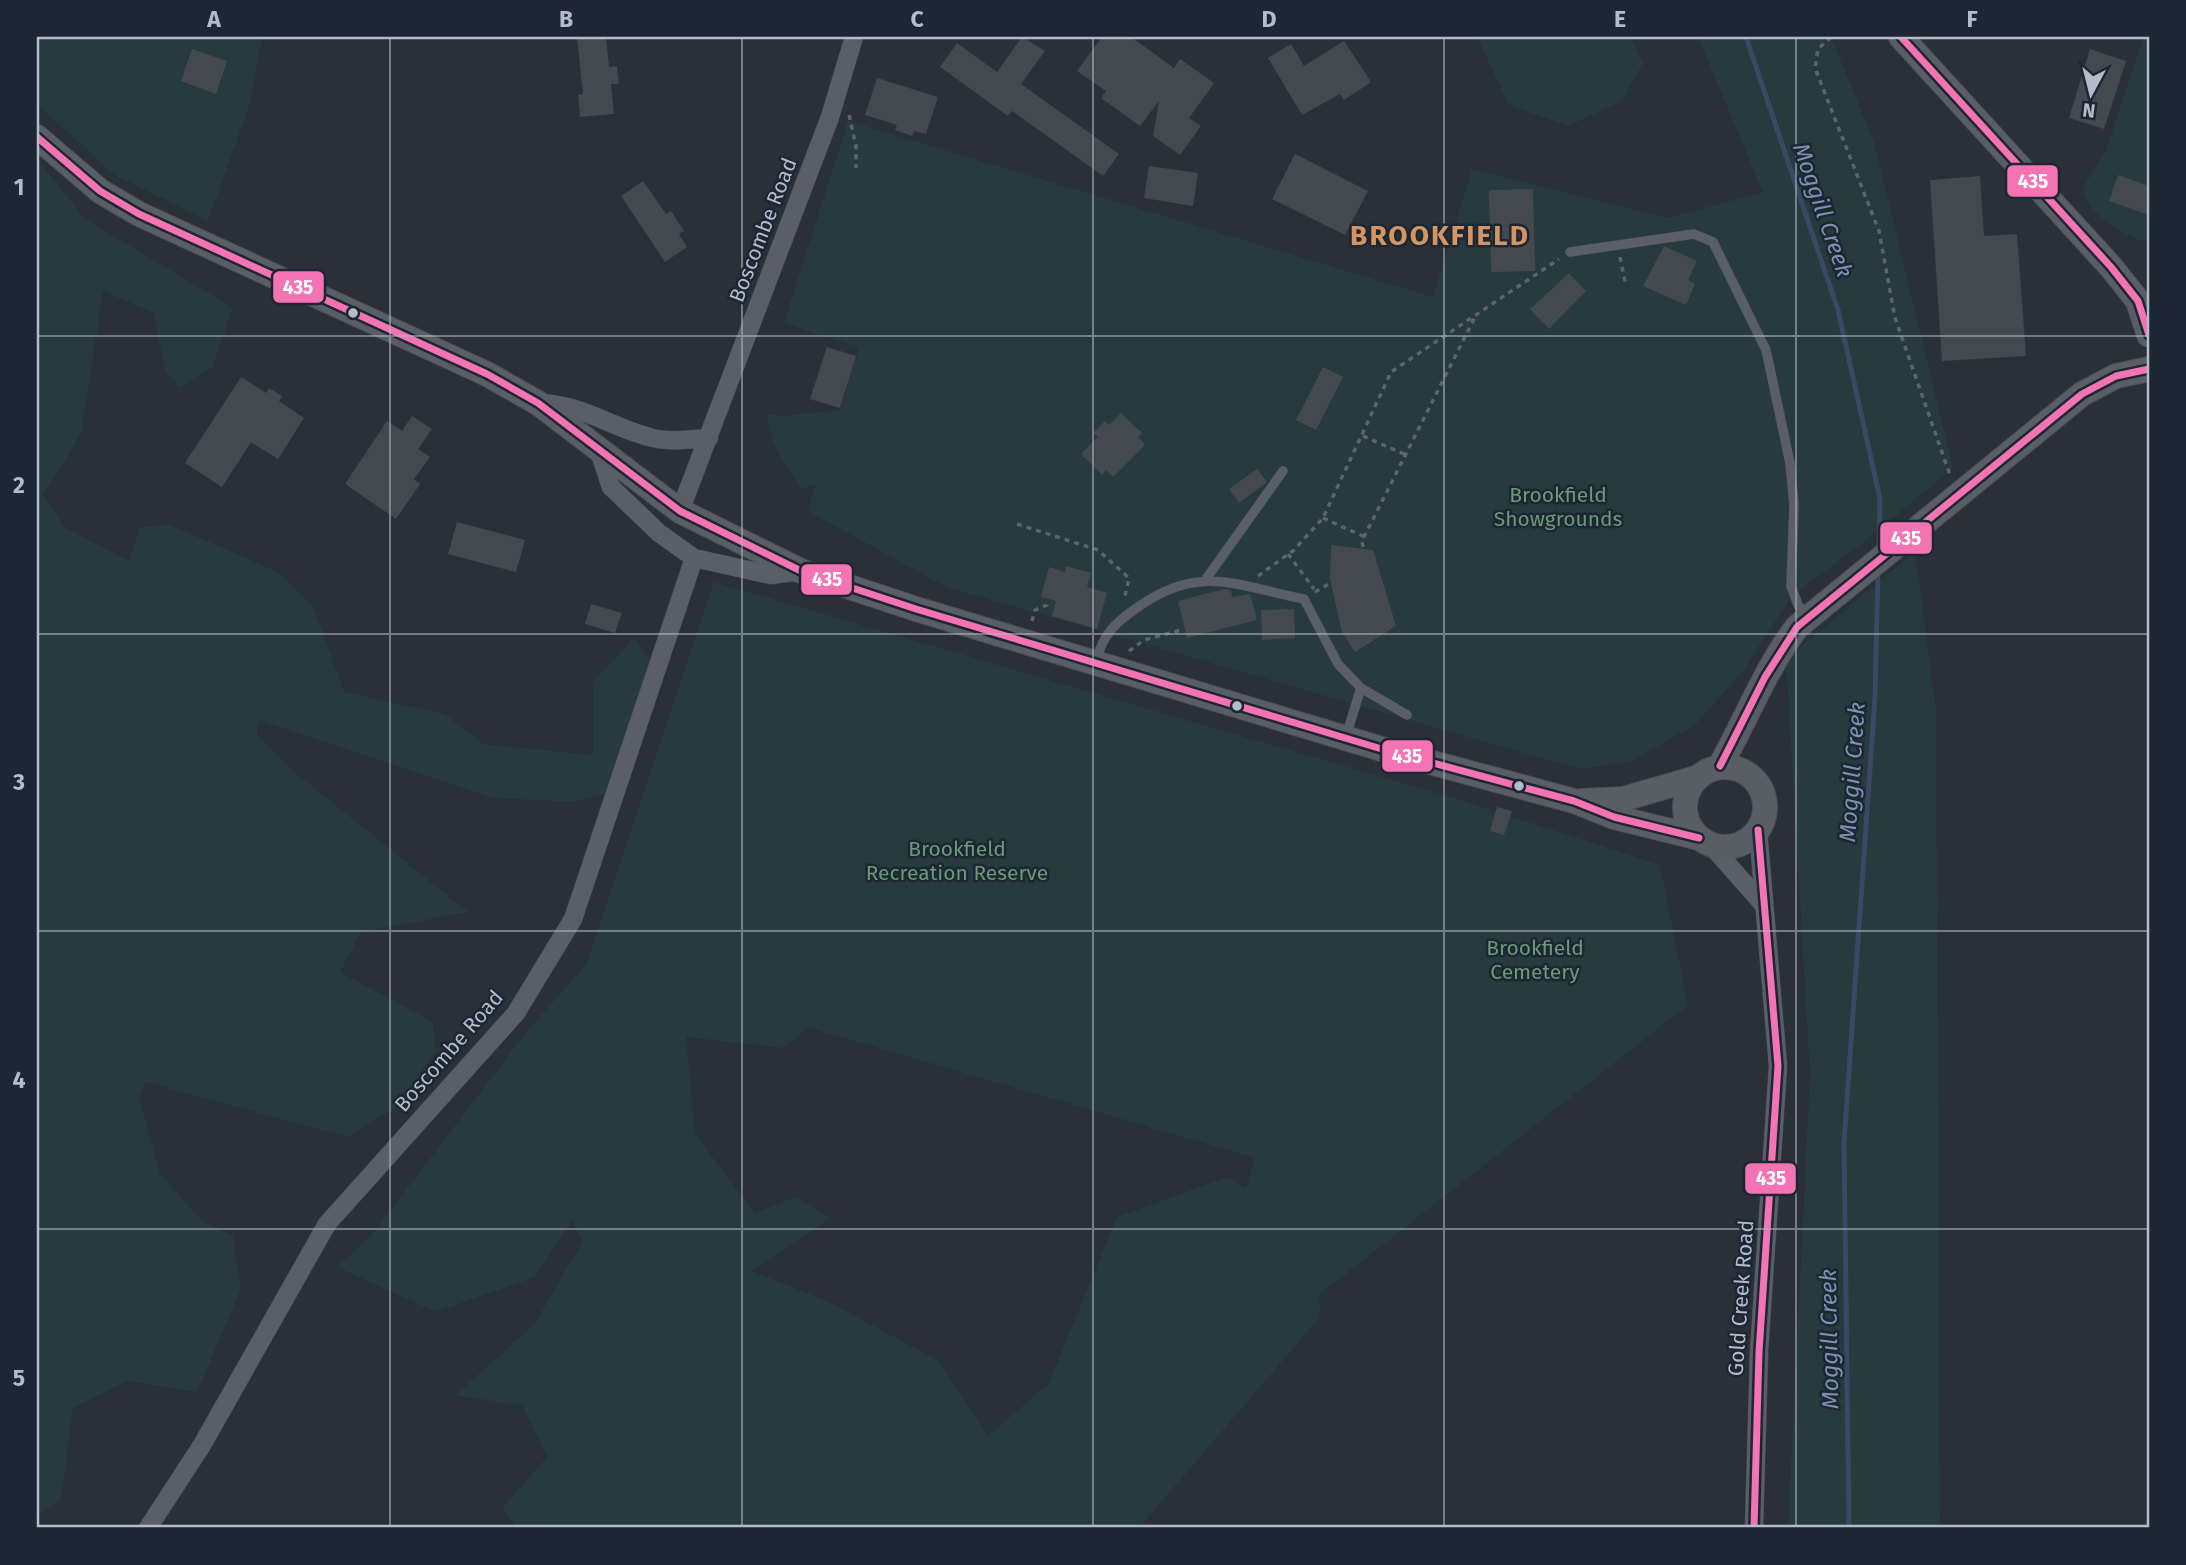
<svg xmlns="http://www.w3.org/2000/svg" width="2186" height="1565" viewBox="0 0 2186 1565" font-family="'Fira Sans',sans-serif">
<style>
.green{fill:#273a3e;fill-rule:evenodd}
.lines{fill:none;stroke-linecap:round;stroke-linejoin:round}
.stream{stroke:#384963;stroke-width:5}
.building{fill:#444950}
.service-casing{stroke:#484c53;stroke-width:10}
.minor-casing{stroke:#484c53;stroke-width:19}
.secondary-casing{stroke:#484c53;stroke-width:26}
.path{stroke:#5d636a;stroke-width:3.5;stroke-dasharray:5 5;stroke-linecap:butt}
.service{stroke:#5a5e66;stroke-width:9}
.minor{stroke:#5a5e66;stroke-width:18}
.secondary{stroke:#595d64;stroke-width:24}
.bus-1-casing{stroke:#1d2633;stroke-width:12}
.bus-1{stroke:#f373b3;stroke-width:7}
.grid{fill:none;stroke:#b4bcc9;stroke-width:2;stroke-opacity:0.55}
.bus-dot{fill:#b4bcc9;stroke:#1d2633;stroke-width:2.5}
.labels{text-anchor:middle;dominant-baseline:central;stroke-width:5;stroke-linejoin:round;paint-order:stroke}
.street-label{font-size:21px;fill:#b4bcc9;stroke:#1d2633}
.park-label{font-size:21px;fill:#6b9a76;stroke:#1d2633}
.water-label{font-size:23px;font-style:italic;fill:#7c92b1;stroke:#1d2633}
.district-label{font-size:28px;font-weight:bold;letter-spacing:2px;fill:#d59563;stroke:#1d2633}
.line-badge{stroke:#1d2633;stroke-width:2.5}
.badge-label{font-size:19px;text-anchor:middle;font-weight:bold;fill:#fff}
.neatline{fill:none;stroke:#b4bcc9;stroke-width:2.5}
.grid-label{font-size:23px;text-anchor:middle;font-weight:bold;fill:#b4bcc9}
</style>
<rect width="100%" height="100%" fill="#2a3038"/>
<path class="green" d="M37,37h225l-12,66 -42,118 -95,-47 -76,-70z
M1477,37h153l13,26 -21,38 -54,25 -59,-21z
M1698,37h133l43,105 79,326 -85,71 -76,57 -50,76 -47,53 -65,37 -50,7 -634,-182 -138,-76 8,-27 -13,5c-18,-21 -34,-48 -36,-75l17,2 56,-6 19,-63 -75,-24 64,-202 585,176 39,-128 196,49 95,-26z
M2143,37h6v204l-4,1c-30,-12 -50,-21 -63,-53l24,-38z
M37,159l48,60 148,89 -21,60 -32,20 -15,-18 -11,-57 -51,-22 -22,143 -38,61 21,32 65,34 11,-34 30,-2 106,46 37,35 31,86 101,22 38,30 110,11v-73l42,-45 15,22 -24,110 -20,24 -31,9 -81,-4 -236,-78 -1,15 35,35 176,142 -107,20 -21,40 93,50 3,29 -36,54 -53,32 -202,-55 -6,17 21,74 43,49 30,14 8,53 -44,103 -70,-11 -54,27 -12,92 -24,15z
M1915,552l21,158 4,818h-152l22,-454 -24,-415z
M714,582l740,216 206,67 28,140 -369,290 1,22 -181,211h-621l-16,-20 45,-51 -24,-51 -67,-11 79,-72 48,-82 -11,-20 -37,56 -99,35 -99,-45 34,-31 157,-206 59,-67zM807,1027l448,131 -9,30 -19,-11 -110,40 -68,166 -61,53 -49,-75 -112,-60 -75,-30 79,-53 -36,-21 -40,16 -60,-79 -9,-97 99,11z"/>
<g class="lines">
<path class="stream" d="M1746,37l92,273 42,189 -1,51
M1849,1528l-5,-385 31,-446 3,-127"/>
</g>
<path class="building" d="M577,37h29l3,30 8,-1 2,18h-8l3,30 -34,3 -2,-22 5,-1z
M1022,37l23,14 -24,33 98,70 -16,22 -91,-65 -4,5 -68,-49 17,-24 40,29z
M1102,37h29l43,31 6,-9 34,24 -25,35 12,8 -21,29 -27,-19 6,-35 -19,25 -39,-28 5,-7 -29,-20z
M1344,41l27,41 -27,18 -4,-6 -38,21 -34,-57 23,-14 13,22z
M192,49l35,12 -11,33 -35,-13z
M2090,49l36,12 -22,68 -35,-11z
M877,78l61,19 -12,37 -12,-3 -2,5 -17,-6 2,-5 -32,-10z
M1295,154l73,37 -23,44 -73,-36z
M1149,166l49,7 -5,33 -49,-8z
M2118,175l31,11v29l-40,-14z
M1980,176l4,60 33,-2 9,122 -84,5 -12,-181z
M643,181l23,33 5,-3 13,20 -5,3 8,13 -22,15 -44,-66z
M1533,189l2,82 -44,1 -2,-82z
M1664,246l33,15 -9,19 7,4 -9,21 -43,-19z
M1569,273l17,18 -37,38 -19,-20z
M827,347l29,9 -16,52 -30,-9z
M1323,367l20,10 -27,53 -20,-10z
M241,377l25,16 3,-5 13,8 -3,5 25,17 -26,41 -27,-17 -29,45 -37,-24z
M1121,413l21,20 -4,4 7,8 -32,32 -7,-7 -4,5 -21,-21 17,-17 -5,-4 12,-12 4,4z
M412,416l20,13 -14,20 12,8 -16,22 6,5 -24,35 -51,-35 42,-63 15,10z
M1257,469l10,13 -28,21 -10,-14z
M457,522l68,18 -9,32 -68,-18z
M1331,545l42,5 23,76 -41,26 -13,-20 -12,-53z
M1066,566l25,7 -4,14 20,6 -10,36 -45,-13 4,-15 -15,-4 8,-30 16,5z
M1224,589l7,1 1,7 18,-3 7,26 -70,18 -9,-37z
M591,604l31,9 -7,20 -30,-9z
M1294,609l1,29 -33,2 -1,-30z
M1497,807l15,4 -8,24 -14,-4z"/>
<g class="lines">
<defs>
<path id="service" d="M1570,252l124,-18 19,8 53,108 24,113 4,42 -3,81 7,19 9,11
M1206,579l77,-108
M1096,661c7,-27 20,-39 42,-54 62,-44 99,-21 166,-8l34,65 23,24 -15,48
M1361,688l46,27"/>
<path id="minor" d="M538,403c43,1 71,23 111,34 20,6 40,2 60,1
M598,448l13,39 48,46 35,25 77,17 30,-4
M680,511l150,-394 24,-80
M1710,844l52,59
M148,1528l54,-83 125,-221 189,-211 57,-94 121,-361
M1754,1528l5,-176 19,-286 -20,-236"/>
<path id="secondary" d="M1901,37l210,230 27,34 11,34
M37,137l63,54 39,23 348,160 51,29 142,108 121,60 115,38 469,141 189,51 40,16 85,21
M1720,766c26,-46 45,-97 77,-139l285,-233 34,-18 33,-7
M1685 807a40 40 0 1 1 80 0a40 40 0 1 1-80 0Z
M1582,801l41,-2 73,-21"/>
</defs>
<use href="#service" class="service-casing"/>
<use href="#minor" class="minor-casing"/>
<use href="#secondary" class="secondary-casing"/>
<path class="path" d="M1831,37l-13,12 -3,19 64,163 16,87 55,157
M849,115l7,31v22
M1620,257l6,29
M1363,436l41,18
M1323,518l42,19
M1017,524l81,26 31,28 -5,22
M1363,547l-1,-6 114,-226
M1288,554l26,35
M1258,576l36,-26 29,-32 68,-146 168,-113
M1315,592l14,-8
M1032,621l3,-11 12,-5 1,-5
M1129,651l15,-11 37,-10"/>
<use href="#service" class="service"/>
<use href="#minor" class="minor"/>
<use href="#secondary" class="secondary"/>
<defs>
<path id="bus-1" d="M1901,37l210,230 27,34 11,34
M37,137l63,54 39,23 348,160 51,29 142,108 121,60 115,38 469,141 189,51 40,16 85,21
M1720,766l45,-89 32,-50 285,-233 34,-18 33,-7
M1754,1528l5,-176 19,-286 -20,-236"/>
</defs>
<use href="#bus-1" class="bus-1-casing"/>
<use href="#bus-1" class="bus-1"/>
</g>
<path class="grid" d="M390,37v1491M742,37v1491M1093,37v1491M1444,37v1491M1796,37v1491M37,336h2112M37,634h2112M37,931h2112M37,1229h2112"/>
<g class="bus-dot">
<circle cx="353" cy="313" r="6"/>
<circle cx="1237" cy="706" r="6"/>
<circle cx="1519" cy="786" r="6"/>
</g>
<g class="labels">
<g class="street-label">
<text transform="translate(763 230) rotate(-69)">Boscombe Road</text>
<text transform="translate(449 1051) rotate(-49)">Boscombe Road</text>
<text transform="translate(1741 1298) rotate(-86)">Gold Creek Road</text>
</g>
<g class="park-label">
<text x="1558" y="495">Brookfield<tspan x="1558" dy="24">Showgrounds</tspan></text>
<text x="957" y="849">Brookfield<tspan x="957" dy="24">Recreation Reserve</tspan></text>
<text x="1535" y="948">Brookfield<tspan x="1535" dy="24">Cemetery</tspan></text>
</g>
<g class="water-label">
<text transform="translate(1823 210) rotate(71)">Moggill Creek</text>
<text transform="translate(1852 772) rotate(-86)">Moggill Creek</text>
<text transform="translate(1829 1339) rotate(-91)">Moggill Creek</text>
</g>
<g class="district-label">
<text x="1440" y="235">BROOKFIELD</text>
</g>
</g>
<g class="line-badge">
<rect x="2006" y="164" width="53" height="34" rx="7" fill="#f373b3"/>
<rect x="272" y="270" width="53" height="34" rx="7" fill="#f373b3"/>
<rect x="1879" y="521" width="54" height="34" rx="7" fill="#f373b3"/>
<rect x="800" y="563" width="53" height="33" rx="7" fill="#f373b3"/>
<rect x="1381" y="739" width="53" height="34" rx="7" fill="#f373b3"/>
<rect x="1744" y="1162" width="53" height="33" rx="7" fill="#f373b3"/>
</g>
<g class="badge-label">
<text x="2033" y="188">435</text>
<text x="298" y="294">435</text>
<text x="1906" y="545">435</text>
<text x="827" y="586">435</text>
<text x="1407" y="763">435</text>
<text x="1771" y="1185">435</text>
</g>
<rect width="2186" height="1565" fill="none" stroke="#1d2633" stroke-width="77"/>
<g transform="translate(2091 94) rotate(187)" stroke="#1d2633" stroke-width="5" paint-order="stroke">
<path d="M0-5L12 26L0 18L-12 26Z" fill="#b4bcc9"/>
<text y="-10" font-size="19" font-weight="bold" text-anchor="middle" fill="#b4bcc9">N</text>
</g>
<rect x="38" y="38" width="2110" height="1488" class="neatline"/>
<g class="grid-label">
<text x="214" y="27">A</text>
<text x="566" y="27">B</text>
<text x="917" y="27">C</text>
<text x="1269" y="27">D</text>
<text x="1620" y="27">E</text>
<text x="1972" y="27">F</text>
<text x="19" y="195">1</text>
<text x="19" y="493">2</text>
<text x="19" y="790">3</text>
<text x="19" y="1088">4</text>
<text x="19" y="1386">5</text>
</g>
</svg>
